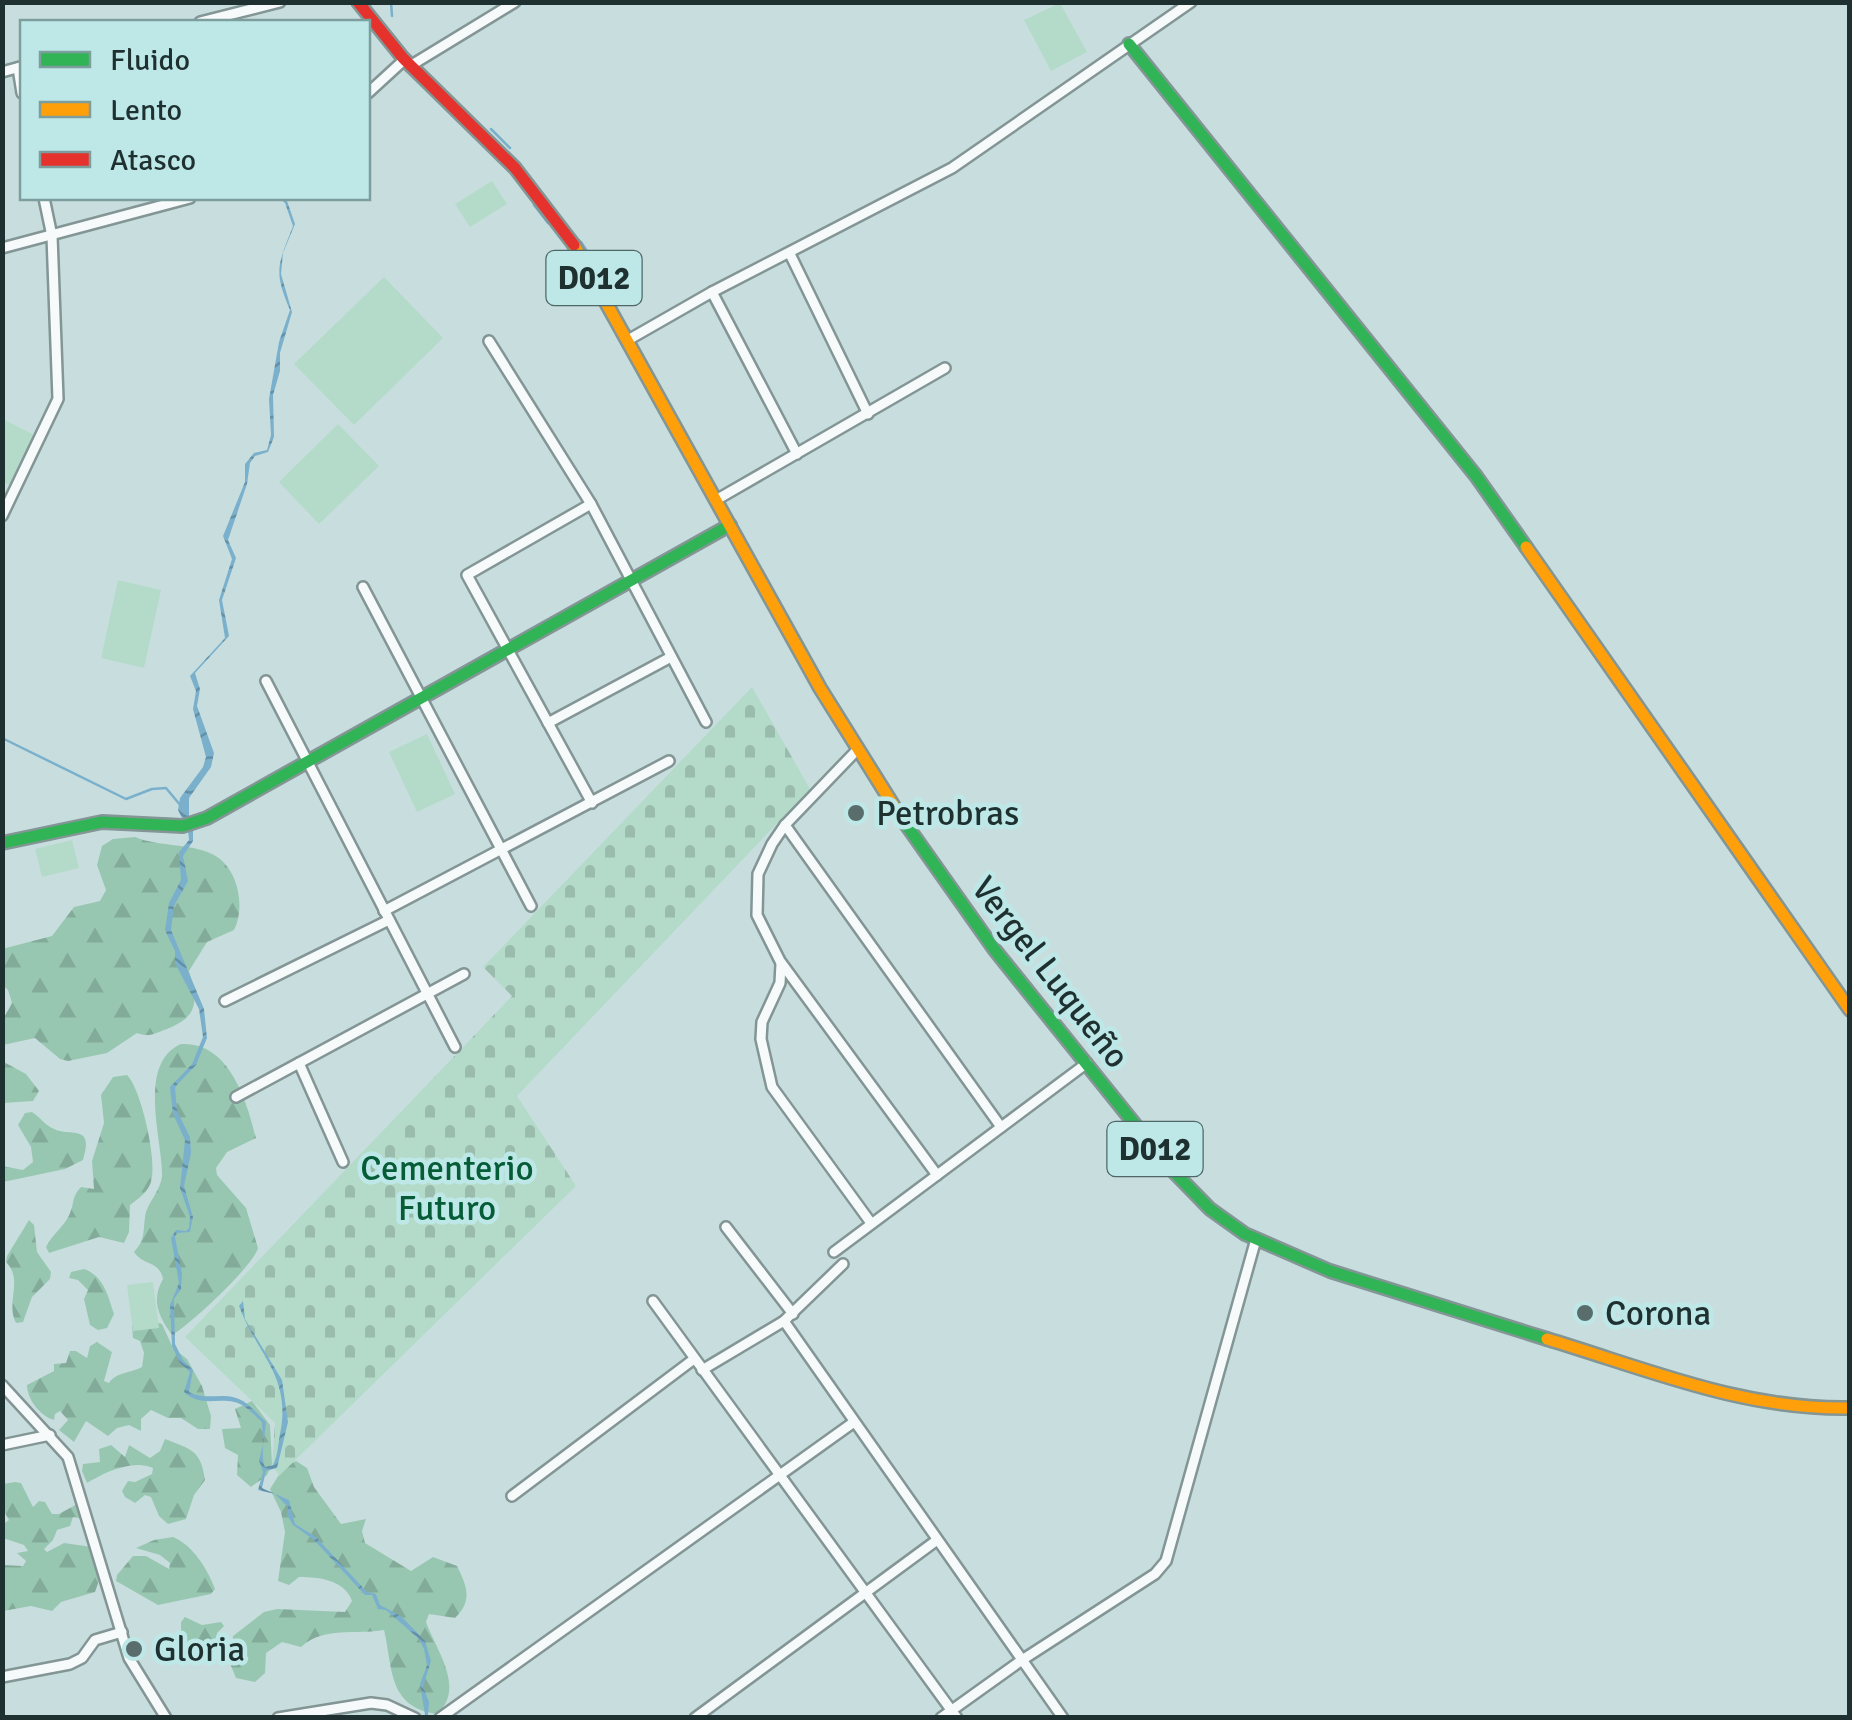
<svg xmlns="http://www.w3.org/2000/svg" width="1852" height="1720" font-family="Signika,sans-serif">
  <defs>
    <pattern id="forest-firs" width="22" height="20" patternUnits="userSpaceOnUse" patternTransform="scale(2.5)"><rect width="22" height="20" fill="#98c7b1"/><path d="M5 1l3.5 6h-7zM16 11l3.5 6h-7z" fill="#83ab99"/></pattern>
    <pattern id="cemetery-stones" width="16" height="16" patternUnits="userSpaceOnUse" patternTransform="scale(2.5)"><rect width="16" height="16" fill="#b4dbc9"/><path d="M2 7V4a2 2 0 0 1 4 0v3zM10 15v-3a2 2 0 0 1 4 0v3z" fill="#9abcad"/></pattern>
    <pattern id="water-waves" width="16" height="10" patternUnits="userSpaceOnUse" patternTransform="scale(2.5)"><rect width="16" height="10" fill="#7ab0cc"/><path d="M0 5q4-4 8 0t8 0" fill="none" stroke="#6390a6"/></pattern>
  </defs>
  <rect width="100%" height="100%" fill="#c8dede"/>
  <g fill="url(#forest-firs)">
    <path d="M135 837C159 847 189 843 212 854 238 866 246 907 234 930L207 942 189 971C198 1002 199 1016 167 1029 155 1033 150 1038 137 1033L107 1053 68 1061 60 1059 35 1038 3 1045V1019L12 1003 8 990 3 985 2 949 52 936 74 907 100 901 106 890 97 865 102 846 113 839Z"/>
    <path d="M181 1044C229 1041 247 1101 256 1138L227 1152 216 1168 217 1175 246 1208 258 1248C254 1265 190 1325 172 1335 158 1316 151 1300 163 1279 159 1260 143 1266 134 1252 145 1240 143 1233 145 1217 147 1202 162 1190 162 1174 162 1139 137 1063 181 1044Z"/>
    <path d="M2 1061 26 1074 39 1091 33 1101 3 1103Z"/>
    <path d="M127 1075C141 1088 158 1163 151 1182 148 1192 138 1199 130 1205L129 1232 124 1243 99 1237 49 1253 46 1247C52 1234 66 1225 70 1213 75 1202 71 1198 81 1187L94 1189 92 1161 104 1123 101 1095 113 1077Z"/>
    <path d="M32 1112C39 1116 44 1124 52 1128 69 1138 95 1122 83 1160L65 1169 3 1182 2 1166 23 1170 33 1162 31 1147 18 1125 25 1113Z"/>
    <path d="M29 1220 34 1225 37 1252 51 1272 50 1279 32 1297 23 1322 16 1323C5 1302 24 1280 6 1262L7 1256Z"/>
    <path d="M84 1269C104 1276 108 1296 114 1314L107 1328 98 1330 90 1325 84 1299 88 1290 78 1280 69 1278 71 1272Z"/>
    <path d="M150 1320 162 1324 173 1348 187 1359 202 1386 211 1416 210 1429H198L181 1418H168L151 1410 141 1419V1431L129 1425 117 1428 108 1436 86 1421 74 1442 59 1430 68 1420 60 1411 55 1414 54 1420C40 1416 27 1399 27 1385L54 1371V1364L66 1363 70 1351H76L87 1358 90 1346 97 1342 112 1352 104 1381 109 1383C116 1372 131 1373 142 1367L144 1353 140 1341 133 1338 132 1325Z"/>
    <path d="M252 1401 270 1425 272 1464 267 1475 251 1487 237 1475 238 1455 225 1448 222 1429 241 1428 235 1409Z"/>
    <path d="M165 1439C191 1449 201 1450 205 1480L194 1495 186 1519 168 1524 159 1516 151 1497 145 1495 135 1503 125 1497 122 1491 128 1481 135 1482 152 1474 153 1468C133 1459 105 1472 87 1483L82 1471 83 1464 100 1462 99 1449 111 1445 125 1457 129 1445 150 1458 160 1451Z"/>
    <path d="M296 1461 307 1468 314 1487 341 1524 366 1519 362 1531 365 1543 411 1571 433 1557 457 1566C467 1586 473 1601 455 1618L429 1614 426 1622C436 1650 466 1688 437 1714 387 1707 393 1667 384 1630 357 1635 323 1626 301 1647L282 1642 266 1653 265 1673 255 1682 236 1678 231 1666 233 1636 264 1612 277 1609 345 1612 352 1601C345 1580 319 1577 299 1577L289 1585 278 1581 285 1532 281 1512 270 1489 284 1467Z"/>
    <path d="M15 1482 21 1483 33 1507 39 1501 45 1502 52 1514H59L79 1503 83 1519 73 1517 70 1526 57 1530 53 1540 44 1549 47 1552 64 1543 92 1547 102 1572 95 1592 61 1602 52 1611 31 1606 3 1611V1565L23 1566 26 1561 17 1553 28 1551 24 1545 3 1538 2 1525 9 1520 2 1508 3 1484Z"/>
    <path d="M173 1537C193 1545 208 1570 215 1589L211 1594 158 1605 116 1581 117 1575 133 1556H146L169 1569 170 1563 160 1555 136 1548 154 1540Z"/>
    <path d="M185 1617 202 1625 221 1622 224 1626 217 1633V1644L204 1643 190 1657 181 1660 169 1650 181 1635V1622Z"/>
  </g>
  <path fill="url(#cemetery-stones)" d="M752 687 810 789 517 1096 576 1186 279 1476 272 1464 275 1423 185 1337 512 996 483 967Z"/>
  <g fill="#b4dbc9">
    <path d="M1060 3 1087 52 1051 71 1024 20Z"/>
    <path d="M492 181 507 204 470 227 455 204Z"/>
    <path d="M384 277 443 338 354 425 294 364Z"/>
    <path d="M3 419 34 435 9 485 3 482Z"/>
    <path d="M338 424 379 466 319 524 279 482Z"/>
    <path d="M118 580 161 590 144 668 101 658Z"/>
    <path d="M427 734 455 794 417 812 389 752Z"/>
    <path d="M72 840 79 868 42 877 35 849Z"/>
    <path d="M153 1282 159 1328 133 1331 127 1285Z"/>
  </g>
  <g fill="url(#water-waves)">
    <path d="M279 198 287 201 295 224 283 253 281 274 292 312 280 353V371L273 395 274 437 268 452 255 456 250 463 247 484 228 540 236 558 222 600 229 636 195 673 200 689 197 706 214 753 211 767 189 798V819L183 820 178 810 180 798 203 767 206 757 193 709 196 691 190 676 225 638 219 600 232 559 223 536 245 482V464L254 453 267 450 271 435 269 399 279 342 290 310C273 270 278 265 293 226L285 203Z"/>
    <path d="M193 829V841L183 856 188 881 174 906 171 930 204 1009 207 1038 196 1065 175 1087 177 1111 190 1137 191 1153 184 1186 193 1217 190 1232 177 1233 175 1237 182 1274 181 1289 174 1299 175 1344 183 1360 193 1370 189 1392C206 1401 222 1392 239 1399 249 1403 258 1415 266 1422 265 1435 260 1457 265 1467L273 1465C278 1455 278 1445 280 1434 292 1376 257 1355 239 1306L243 1301 245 1319 282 1380 288 1422 277 1468 266 1471 262 1488 289 1500 295 1524 316 1537 367 1592 376 1594 380 1605 401 1616 425 1641 431 1661 423 1687 429 1702 428 1715H425L420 1684 427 1665 424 1649 419 1639 386 1610 378 1609 372 1595H365L314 1540 293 1525 287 1515 288 1507 275 1494 258 1490 263 1472 259 1460 263 1445 262 1422C254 1415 245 1404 234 1402 215 1398 200 1407 184 1392L190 1372 180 1363 172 1346 170 1305 179 1283 171 1238 176 1230 186 1231 189 1228 190 1217 180 1188 185 1140 173 1114 170 1087 192 1064 203 1037 199 1009 175 963V951L165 930 169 903 181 880 179 852 189 840 188 830Z"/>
  </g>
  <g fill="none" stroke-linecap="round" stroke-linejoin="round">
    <g stroke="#7ab0cc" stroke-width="2.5">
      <path d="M391 2 392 16"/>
      <path d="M491 129 510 148"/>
      <path d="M534 205 548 223"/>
      <path d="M581 242 599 269"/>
      <path d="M2 738 126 799 152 789 166 788 181 806"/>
    </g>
    <defs>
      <g id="street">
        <path d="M200 22 280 2"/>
        <path d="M410 66 515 2"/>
        <path d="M18 68 22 93"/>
        <path d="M2 72 20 67"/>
        <path d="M368 93 404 60"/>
        <path d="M2 248 190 198"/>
        <path d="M790 254 868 414"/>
        <path d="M712 292 797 454"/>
        <path d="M628 340 712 292 952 168 1191 2"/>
        <path d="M489 341 591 504 706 722"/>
        <path d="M716 500 945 368"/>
        <path d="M591 504 467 575 592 803"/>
        <path d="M2 516 58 399 52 236 44 198"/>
        <path d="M363 587 531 906"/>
        <path d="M266 681 455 1047"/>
        <path d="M548 723 671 657"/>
        <path d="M857 750 785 825 772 844 758 874 757 915 780 961 937 1175"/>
        <path d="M785 825 1001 1127"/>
        <path d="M384 911 669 761"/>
        <path d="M781 964 780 983 762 1022 761 1039 772 1087 871 1223"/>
        <path d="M225 1001 389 920"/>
        <path d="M299 1063 343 1162"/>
        <path d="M236 1097 464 974"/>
        <path d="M726 1227 793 1314"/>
        <path d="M834 1252 1087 1063"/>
        <path d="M653 1301 957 1718"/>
        <path d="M784 1321 1063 1718"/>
        <path d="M702 1370 784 1321 843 1264"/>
        <path d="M2 1385 68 1457 129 1658 166 1718"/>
        <path d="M2 1445 50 1435"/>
        <path d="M512 1496 694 1359"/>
        <path d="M2 1677 70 1664 82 1658 95 1640 122 1632"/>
        <path d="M278 1718 371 1703 387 1705 415 1718"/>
        <path d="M440 1718 854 1422"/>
        <path d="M695 1718 937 1540"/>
        <path d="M941 1718 1022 1660 1155 1574 1166 1561 1256 1239"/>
      </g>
      <g id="fast">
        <path d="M1129 44 1476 476 1526 547"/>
        <path d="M900 816 994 949 1170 1168 1210 1209 1245 1234 1330 1271 1547 1339"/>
        <path d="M2 843 102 822 183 826 207 818 730 525"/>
      </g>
      <g id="slow">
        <path d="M574 245 820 688 900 816"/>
        <path d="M1526 547 1850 1010"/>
        <path d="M1547 1339C1647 1369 1743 1410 1850 1408"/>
      </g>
      <path id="jam" d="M358 2 403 58 515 168 574 245"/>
    </defs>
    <use href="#street" stroke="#839595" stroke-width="14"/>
    <use href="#fast" stroke="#839595" stroke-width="16"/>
    <use href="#slow" stroke="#839595" stroke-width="16"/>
    <use href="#jam" stroke="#839595" stroke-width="16"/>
    <use href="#street" stroke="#f7fafa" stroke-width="9"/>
    <use href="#fast" stroke="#30b455" stroke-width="11"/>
    <use href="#slow" stroke="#ff9f0a" stroke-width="11"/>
    <use href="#jam" stroke="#e5322d" stroke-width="11"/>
  </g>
  <g fill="#5a6d6d" stroke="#bee8e8" stroke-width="4">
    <circle cx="856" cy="813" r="10"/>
    <circle cx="1585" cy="1313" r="10"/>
    <circle cx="134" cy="1649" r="10"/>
  </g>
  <g text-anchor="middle" stroke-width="9" stroke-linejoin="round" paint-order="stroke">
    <g fill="#bee8e8" stroke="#4f6767" stroke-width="2.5">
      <rect x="546.5" y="251" width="95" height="54" rx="8"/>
      <rect x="1107.5" y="1122" width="95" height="54" rx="8"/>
    </g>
    <g font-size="32" font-weight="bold" fill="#1f3030">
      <text x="594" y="289">D012</text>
      <text x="1155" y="1160">D012</text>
    </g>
    <g font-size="35" fill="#1f3030" stroke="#bee8e8" text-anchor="start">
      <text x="876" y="825">Petrobras</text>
      <text x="1605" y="1325">Corona</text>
      <text x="154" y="1661">Gloria</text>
    </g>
    <g font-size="35" fill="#1f3030" stroke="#bee8e8">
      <text transform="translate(1051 972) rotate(52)" y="12">Vergel Luqueño</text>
    </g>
    <g font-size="35" fill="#055c37" stroke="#bee8e8">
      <text x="447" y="1180">Cementerio<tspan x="447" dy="40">Futuro</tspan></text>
    </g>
  </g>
  <rect width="1852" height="1720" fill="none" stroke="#1f3030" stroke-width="10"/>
  <rect x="20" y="20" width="350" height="180" fill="#bee8e8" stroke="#7e9e9e" stroke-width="2.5"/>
  <rect x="40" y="52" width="50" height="15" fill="#30b455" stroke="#7e9e9e" stroke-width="2.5"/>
  <text x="110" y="70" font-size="30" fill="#1f3030">Fluido</text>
  <rect x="40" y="102" width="50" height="15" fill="#ff9f0a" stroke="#7e9e9e" stroke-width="2.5"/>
  <text x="110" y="120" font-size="30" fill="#1f3030">Lento</text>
  <rect x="40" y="152" width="50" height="15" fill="#e5322d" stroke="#7e9e9e" stroke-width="2.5"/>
  <text x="110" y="170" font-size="30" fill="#1f3030">Atasco</text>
</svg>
